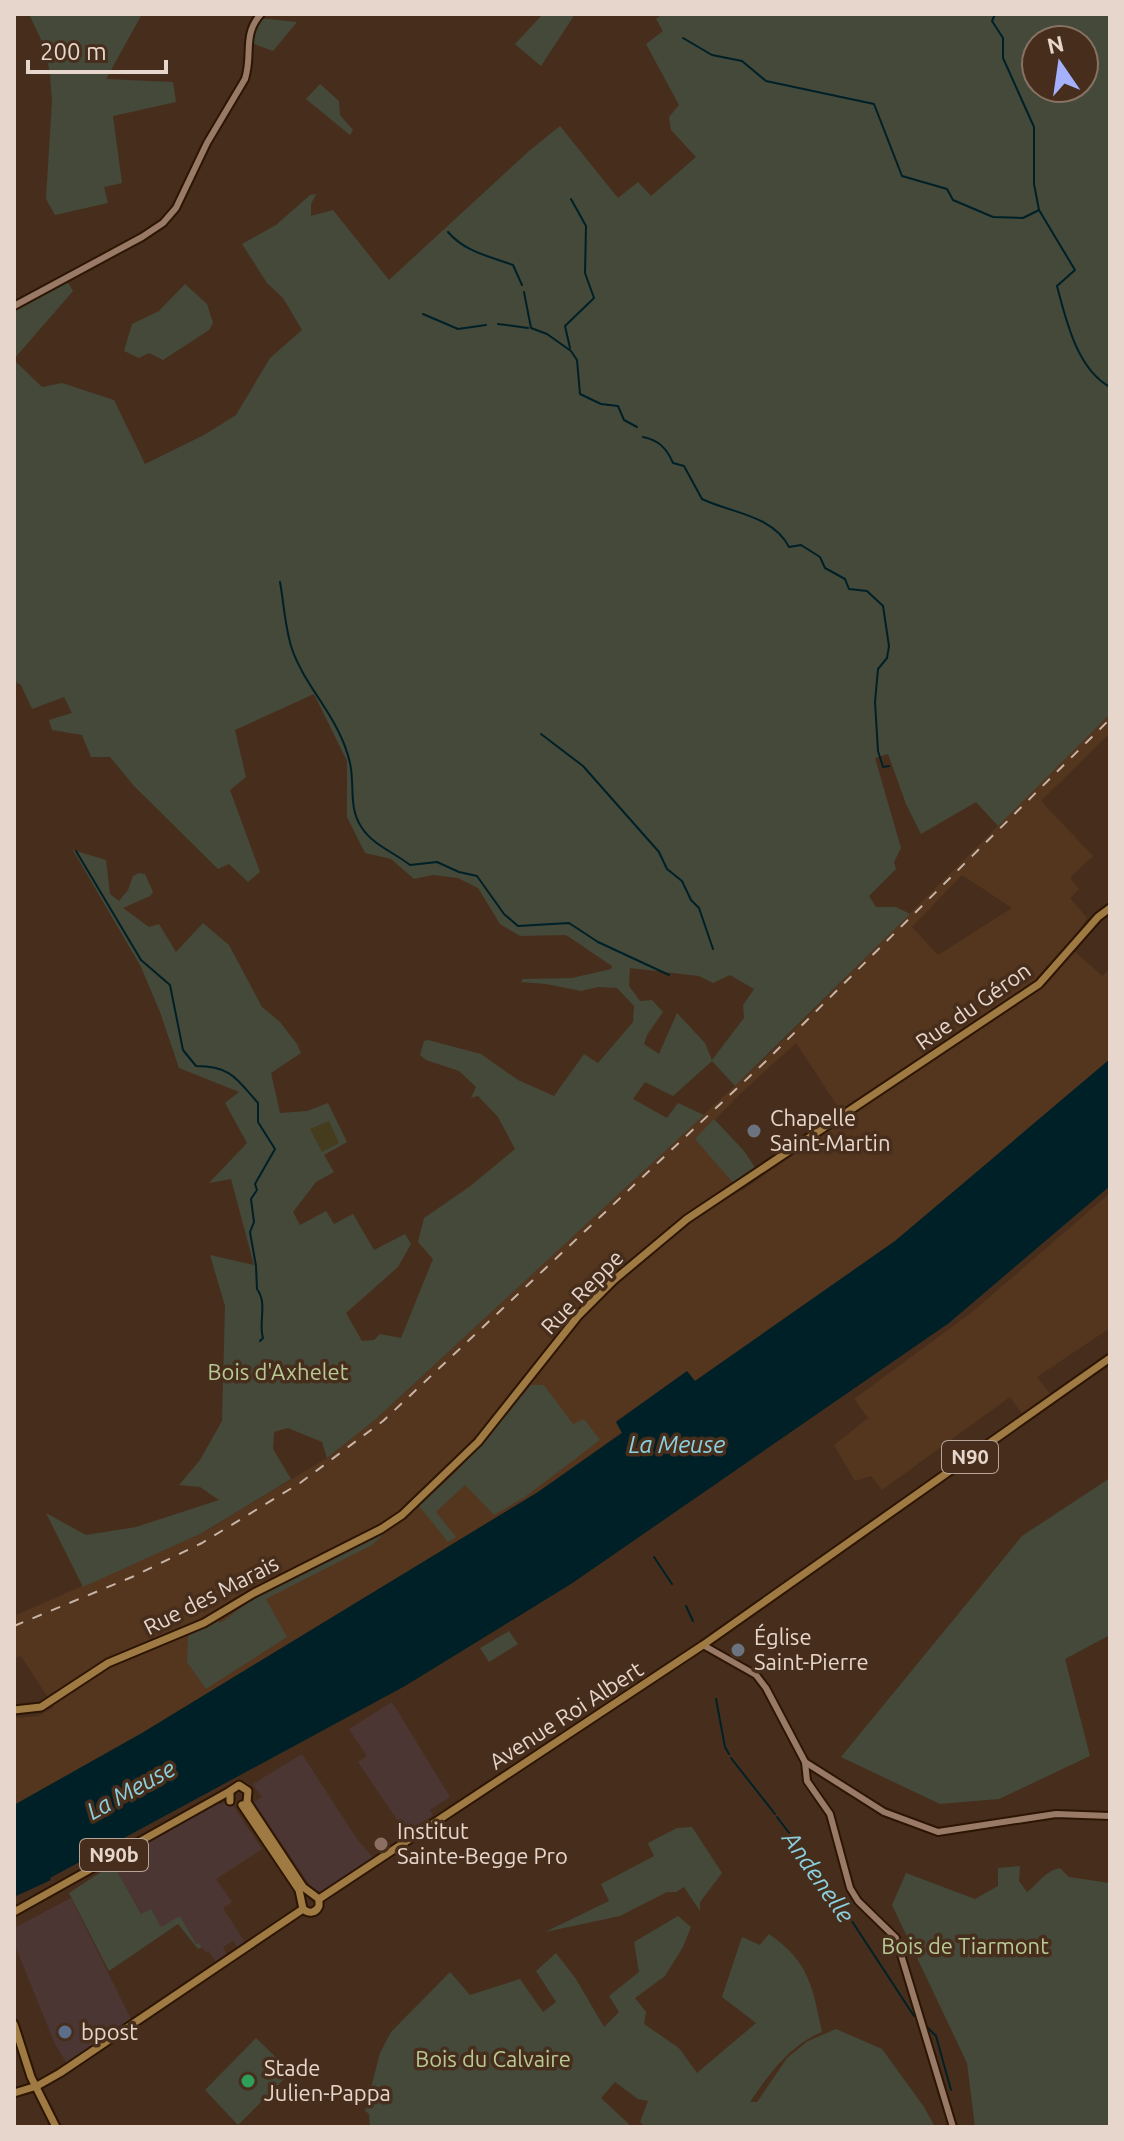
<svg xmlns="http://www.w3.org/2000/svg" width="1124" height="2141" font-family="Ubuntu,sans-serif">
  <rect width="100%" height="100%" fill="#472e1c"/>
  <g fill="#4b3633">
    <path d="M392 1702 450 1797 430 1810 433 1815 406 1833 358 1762 367 1756 349 1729Z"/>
    <path d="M302 1754 357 1839 375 1860 322 1892 313 1890 254 1802 262 1797 253 1784Z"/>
    <path d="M224 1803 234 1807 262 1849 216 1879 232 1902 223 1908 245 1942 238 1948 233 1941 223 1947 227 1955 216 1962 209 1951 206 1953 199 1943 196 1944 180 1917 161 1927 141 1914 113 1864 178 1823 210 1806Z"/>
    <path d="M71 1898 131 2019 67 2064 55 2044 14 1943V1928Z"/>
  </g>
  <g fill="#54351e" fill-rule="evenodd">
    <path d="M1110 714V733L1041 801 1093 856 1070 878 1079 889 1070 898 1087 918 1070 947 1102 976 1110 969V1059L895 1241 695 1381 686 1372 616 1421 622 1432 538 1492 142 1733 14 1805V1718L38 1716 54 1707 21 1656 14 1658V1616L202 1533 327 1458 376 1419 768 1055ZM962 875 1012 908 938 955 912 927ZM796 1043 846 1119 741 1191 696 1139 742 1092Z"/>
    <path d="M1110 1193V1328L1037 1377 1050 1394 1023 1415 1010 1397 882 1490 871 1476 855 1481 834 1445 868 1418 854 1399 972 1312Z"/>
  </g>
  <g fill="#44493a" fill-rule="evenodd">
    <path d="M29 14H142L106 79 173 82 176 102 113 116 122 183 104 187 108 203 55 215 46 199 52 101 50 74 45 48Z"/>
    <path d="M543 14H575L541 66 515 44Z"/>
    <path d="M662 14H1110V714L998 826 976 802 921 834 906 804 888 754 875 758 901 848 894 862 896 869 869 896 876 907H896L910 914 735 1086 712 1061 673 1096 645 1082 633 1099 667 1118 678 1103 704 1115 376 1419 327 1458 322 1442 288 1428 274 1432 273 1449 291 1479 202 1533 83 1587 46 1513 86 1535 136 1527 219 1500 200 1487 179 1485 200 1460 222 1421 225 1306 210 1255 254 1265 231 1179 209 1183 247 1143 225 1103 239 1092 179 1068 160 1012 141 967 73 850 106 860 110 894 119 901 128 890 133 876 139 873 145 874 153 892 150 896 123 908 149 927 159 924 176 952 203 923 229 945 262 1007 280 1022 297 1044 301 1053 271 1073 280 1113 307 1111 328 1103 347 1142 324 1155 334 1172 316 1182 293 1212 300 1225 326 1211 334 1224 353 1214 374 1250 405 1234 411 1244 398 1267 346 1313 362 1341 374 1340 380 1334 401 1338 433 1259 418 1242 424 1218 469 1187 515 1149 498 1117 478 1096 471 1098 476 1087 459 1071 426 1060 420 1055 424 1041 428 1040 481 1054 518 1080 554 1096 584 1054 598 1063 633 1022 634 1006 617 988 598 987 581 991 546 984 521 982 523 979 572 978 611 969 612 966 566 935 520 936 500 924 478 888 458 878 433 875 414 879 391 859 365 853 347 817V761L314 694 235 730 246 777 230 790 260 872 248 882 229 864 218 869 134 786 110 757H91L82 735 52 730 49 720 72 713 64 697 32 709 21 685 14 681V360L42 387 62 383 114 400 145 464 204 435 236 415 270 358 302 330 283 298 267 283 242 244 276 225 310 195 316 194 311 204V216L333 210 389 280 529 151 560 126 618 198 638 182 651 196 696 157 671 130 669 117 679 105 646 44 663 31 656 19ZM1036 40H1084V88H1036ZM630 968 699 976 713 983 730 975 754 989 743 1005 744 1018 712 1060 705 1043 677 1013 659 1054 644 1044 647 1035 663 1012 652 1000 640 1001 629 986Z"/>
    <path d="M258 18 297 22 273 51 249 42Z"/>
    <path d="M320 84 339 101 340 115 353 130 350 135 306 99Z"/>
    <path d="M66 279 73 291 14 359V307Z"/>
    <path d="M185 284 207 304 213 323 209 330 163 360 149 353 139 358 124 351 132 324 159 311Z"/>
    <path d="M714 1119 744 1151 756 1169 734 1184 695 1139Z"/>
    <path d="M531 1385H544L573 1424 584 1419 600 1440 525 1497 494 1515 465 1485 436 1512 456 1537 448 1542 419 1506 458 1470Z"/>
    <path d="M1110 1478V1635L1065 1659 1090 1756 999 1799 940 1804 841 1757 1022 1536Z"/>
    <path d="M387 1531 372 1545 266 1599 287 1637 206 1689 187 1662 188 1636 217 1619 220 1623C234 1615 241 1605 256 1597 298 1573 343 1553 387 1531Z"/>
    <path d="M509 1631 518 1644 489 1662 480 1648Z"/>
    <path d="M692 1827 722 1873 700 1902V1911L684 1887 676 1892H667L620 1916 545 1932 609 1901 601 1884 654 1856 648 1843 677 1828Z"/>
    <path d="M113 1864 141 1914 151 1909 161 1927 180 1916 196 1944 199 1943 202 1947 198 1949 178 1924 109 1971 69 1893Z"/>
    <path d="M1020 1866 1019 1881 1027 1892C1039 1883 1045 1871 1060 1868L1069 1877 1110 1883V2127H975L967 2063 892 1905 906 1873 975 1899 998 1886V1868Z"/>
    <path d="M678 1916 691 1927 683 1947 665 1976 635 1998 646 2012 644 2024 679 2048 697 2073 756 2023 722 1997 742 1937 760 1945 769 1934C810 1963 812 1986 822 2032 790 2045 769 2074 750 2102H757L787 2058 808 2041 836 2029 882 2049 924 2107 935 2127H645L640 2122 648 2101 638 2099 615 2082 601 2098 632 2127H370L369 2114 365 2111 380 2053 391 2032 450 1972 470 1995 520 1979 543 2012 556 2002 536 1971 556 1953 576 1979 604 2027 619 2012 609 1996 639 1972 634 1942Z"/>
    <path d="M256 2038 291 2072 238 2125 205 2090Z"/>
  </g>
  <path fill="#443c1c" d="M329 1121 339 1143 322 1152 310 1129Z"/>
  <path fill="#002027" d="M1110 1059V1186L949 1323 571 1584 405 1686 50 1878 51 1880 14 1897V1805L142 1733 538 1492 622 1433 616 1422 687 1371 695 1381 895 1241Z"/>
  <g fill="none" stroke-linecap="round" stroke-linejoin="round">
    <g stroke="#002027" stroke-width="2">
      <path d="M995 14 992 21 1003 38V58L1034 127V184L1039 210 1075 270 1057 286C1066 320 1077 369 1110 387"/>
      <path d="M683 38 712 55 742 61 766 81 874 104 902 176 947 189 953 200 993 217 1023 218 1039 210"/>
      <path d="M448 232C465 252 489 256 513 265L522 285"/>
      <path d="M524 292 531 328 547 334 571 351 577 360 580 394 601 404 618 406 624 420 637 427"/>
      <path d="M423 314 458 329 486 325"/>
      <path d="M498 324 528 328"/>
      <path d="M570 348 565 326 594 298 585 273 586 226 571 199"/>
      <path d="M643 437C659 440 667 449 673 463L684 466 702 499C731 513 773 515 789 547L801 545 820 557 825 568 845 579 849 589 867 591 883 606 889 646 887 658 878 669 875 702 878 751 883 767 889 766"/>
      <path d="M280 582C284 604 285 628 292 649 306 689 340 718 350 763 355 785 348 808 362 828 373 845 395 853 410 865L437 862 459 872 477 876 504 914 518 926 569 923 598 942 669 975"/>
      <path d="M541 734 583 766 659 852 667 869 682 881 691 900 699 908 713 949"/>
      <path d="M76 851 141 960 170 985 183 1050 196 1066C231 1066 237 1079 258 1103V1122L275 1149 255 1184 257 1190 251 1199 254 1222 250 1232 256 1266 257 1289C268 1304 258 1322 263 1338L260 1341"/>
      <path d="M654 1557 672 1584"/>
      <path d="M686 1606 693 1621"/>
      <path d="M716 1699 725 1747 729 1754"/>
      <path d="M731 1758 775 1814"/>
      <path d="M777 1817 825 1880 914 2016"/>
      <path d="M925 2025 936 2036 951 2090"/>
    </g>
    <defs>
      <g id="minor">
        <path d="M14 306 142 237 163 223 176 208 207 143 245 79C253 54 242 35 261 14"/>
        <path d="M703 1645 756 1675 766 1688 805 1762 807 1781 830 1814 850 1888 858 1901 896 1938 953 2127"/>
        <path d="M805 1762 884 1812 938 1832 1056 1814 1110 1816"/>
      </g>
      <g id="major">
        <path d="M14 1710 41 1707 108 1663 204 1623 254 1593 381 1529 402 1515 478 1442 578 1316 614 1280 687 1219 1039 984 1098 917 1110 908"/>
        <path d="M230 1801V1791L239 1785 248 1791 247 1802"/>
        <path d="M247 1802 303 1887 319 1899"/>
        <path d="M242 1805 299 1890 303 1909"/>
        <path d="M319 1899 703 1645 1110 1358"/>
        <path d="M303 1909C309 1914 316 1913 319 1906V1899"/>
        <path d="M14 1912 230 1791"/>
        <path d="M14 2024 31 2077 56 2127"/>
        <path d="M14 2093 37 2086 60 2073 303 1909"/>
      </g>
    </defs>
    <use href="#minor" stroke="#2d1504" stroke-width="10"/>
    <use href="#major" stroke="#2d1504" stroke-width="11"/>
    <use href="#minor" stroke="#987a66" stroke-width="6"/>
    <use href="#major" stroke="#9f7b43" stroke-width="7"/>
    <path stroke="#c7b5a8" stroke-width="2" stroke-dasharray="10 10" stroke-linecap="butt" d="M14 1626 132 1577 202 1543 300 1483 383 1421 766 1061 1110 719"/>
  </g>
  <g fill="#6b7280" stroke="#472e1c" stroke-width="3">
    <circle cx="754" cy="1131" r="8"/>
    <circle cx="738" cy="1650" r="8"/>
  </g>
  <circle fill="#8d6e63" stroke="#472e1c" stroke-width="3" cx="381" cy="1844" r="8"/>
  <circle fill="#5c6f8a" stroke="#472e1c" stroke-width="3" cx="65" cy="2032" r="8"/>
  <circle fill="#2e9e5b" stroke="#472e1c" stroke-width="3" cx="248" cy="2081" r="8"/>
  <g text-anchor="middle" stroke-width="7" stroke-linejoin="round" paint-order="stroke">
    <g fill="#472e1c" stroke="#b7a496" stroke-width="2">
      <rect x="942" y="1441" width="56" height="32" rx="6"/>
      <rect x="80" y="1839" width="68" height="32" rx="6"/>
    </g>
    <g font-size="20" font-weight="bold" fill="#e7d6cb">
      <text x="970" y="1464">N90</text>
      <text x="114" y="1862">N90b</text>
    </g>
    <g font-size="22" fill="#e7d6cb" stroke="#472e1c">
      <text transform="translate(973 1006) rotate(-35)" y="8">Rue du Géron</text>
      <text transform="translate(582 1292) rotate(-46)" y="8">Rue Reppe</text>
      <text transform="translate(211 1595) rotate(-27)" y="8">Rue des Marais</text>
      <text transform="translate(566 1715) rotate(-33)" y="8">Avenue Roi Albert</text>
    </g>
    <g font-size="22" fill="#e7d6cb" stroke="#472e1c" text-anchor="start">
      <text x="770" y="1126">Chapelle<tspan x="770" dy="25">Saint-Martin</tspan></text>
      <text x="754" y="1645">Église<tspan x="754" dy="25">Saint-Pierre</tspan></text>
      <text x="397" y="1839">Institut<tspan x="397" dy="25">Sainte-Begge Pro</tspan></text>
      <text x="81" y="2040">bpost</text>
      <text x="264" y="2076">Stade<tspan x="264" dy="25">Julien-Pappa</tspan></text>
    </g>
    <g font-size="22" fill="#b8c995" stroke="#472e1c">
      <text x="278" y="1380">Bois d'Axhelet</text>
      <text x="965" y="1954">Bois de Tiarmont</text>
      <text x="493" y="2067">Bois du Calvaire</text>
    </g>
    <g font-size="24" font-style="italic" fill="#8ad0df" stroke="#472e1c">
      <text x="677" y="1453">La Meuse</text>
      <text transform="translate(131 1790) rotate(-29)" y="8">La Meuse</text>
      <text transform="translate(818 1877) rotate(55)" y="8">Andenelle</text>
    </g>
  </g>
  <rect width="1124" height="2141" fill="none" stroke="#e7d6cb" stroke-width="32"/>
  <g transform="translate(1060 64) rotate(347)"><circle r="38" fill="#472e1c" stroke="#877162" stroke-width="2"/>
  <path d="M0-6L14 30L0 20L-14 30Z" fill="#a5b1fc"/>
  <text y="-12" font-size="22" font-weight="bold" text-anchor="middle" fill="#e7d6cb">N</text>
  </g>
  <path d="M28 60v12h138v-12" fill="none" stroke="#e7d6cb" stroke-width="4"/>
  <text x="40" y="60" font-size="24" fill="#e7d6cb" stroke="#472e1c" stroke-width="6" paint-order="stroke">200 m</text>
</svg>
